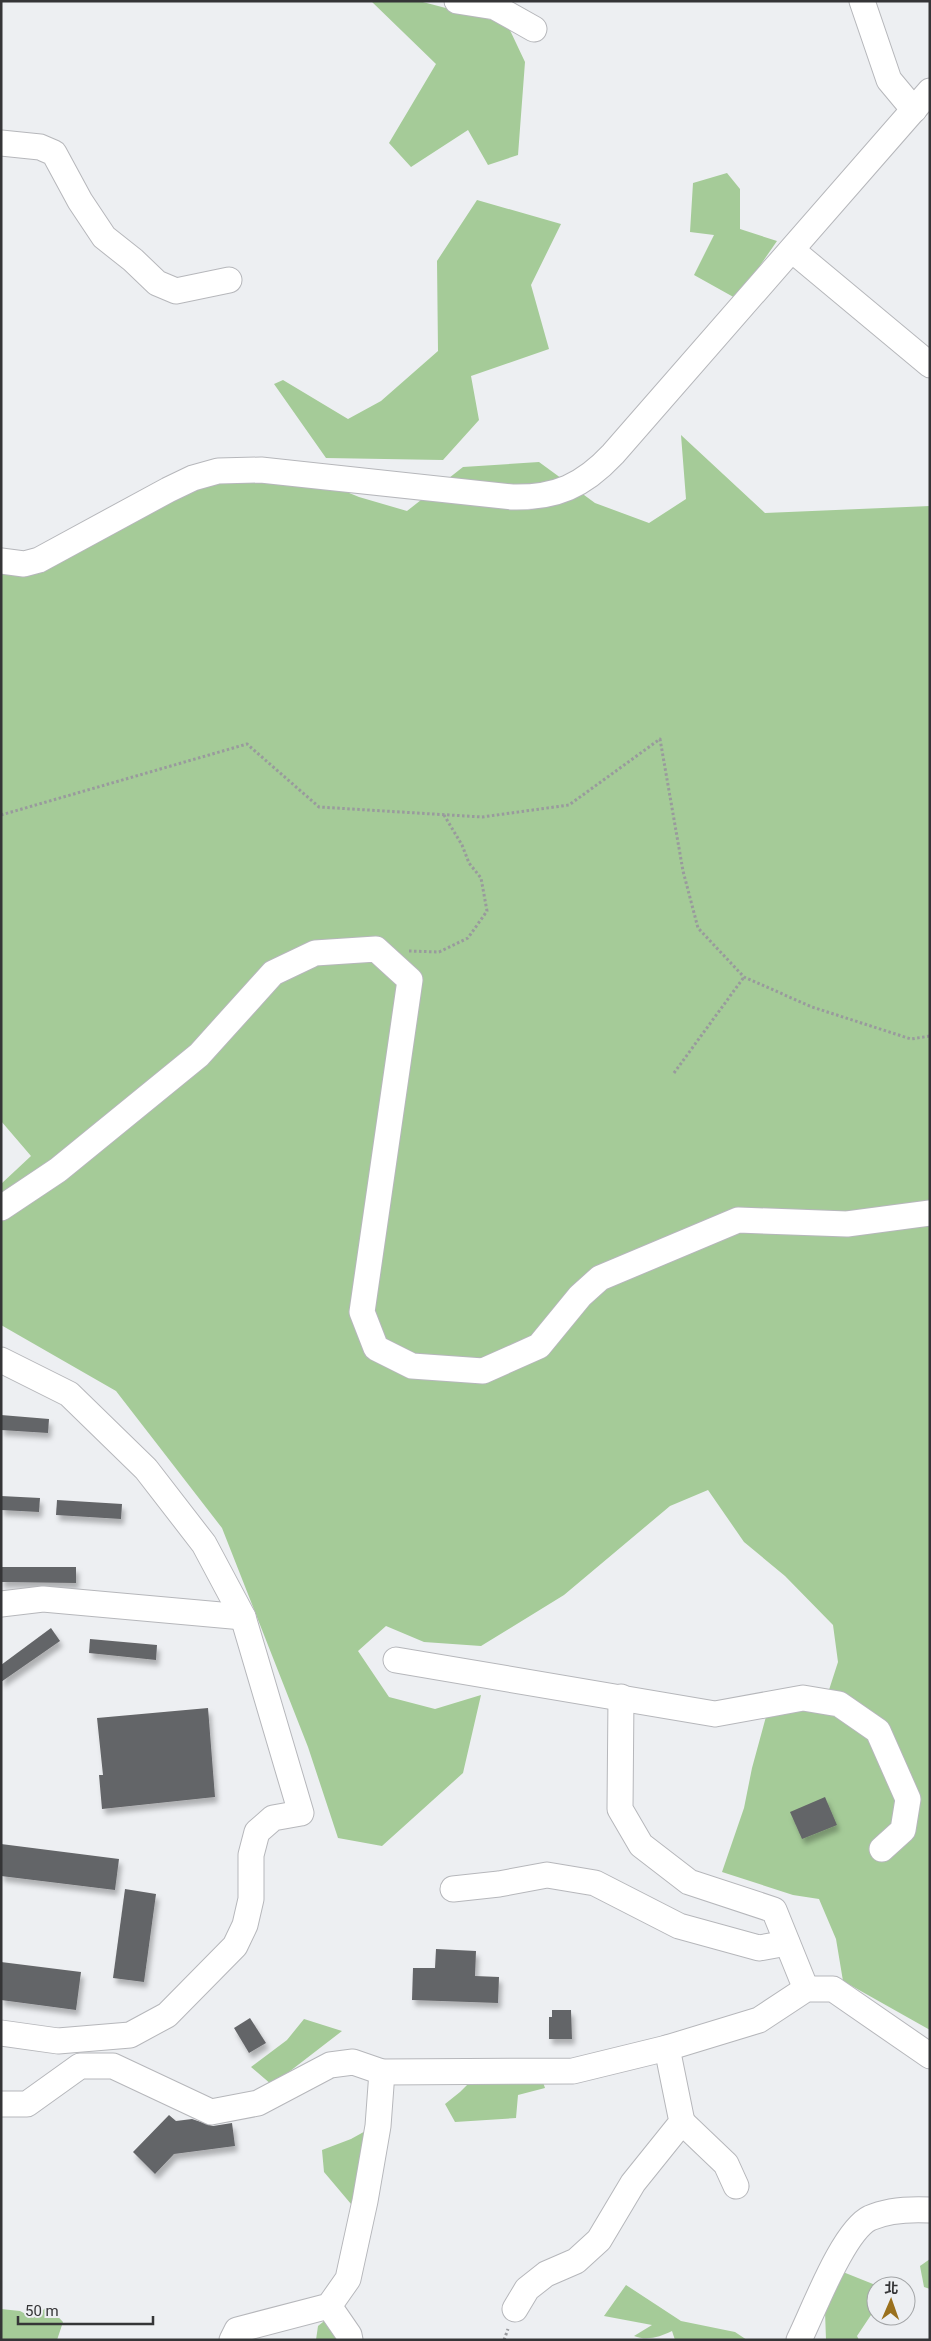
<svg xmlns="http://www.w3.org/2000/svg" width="931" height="2341" font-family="Roboto,'Noto Sans TC',sans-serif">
  <defs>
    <filter id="shadow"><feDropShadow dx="3" dy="5.5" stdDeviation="2.5" flood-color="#0004"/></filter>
  </defs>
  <rect width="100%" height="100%" fill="#edeff2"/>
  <g fill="#a5cb98">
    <path d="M371 1H419L507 24 525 62 518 155 488 165 468 130 411 167 389 143 436 64Z"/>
    <path d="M727 173 740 189V229L777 241 737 299 694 275 714 235 690 232 693 183Z"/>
    <path d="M477 200 561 224 531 285 549 349 471 376 479 420 443 460 326 458 274 384 283 380 348 419 381 401 438 351 437 261Z"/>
    <path d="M681 435 765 513 930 506V2030L843 1981 836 1939 819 1899 793 1895 722 1872 744 1808 752 1768 767 1713 828 1693 838 1662 833 1625 785 1576 744 1542 708 1490 670 1506 564 1595 481 1646 424 1642 386 1626 358 1651 389 1697 435 1709 481 1695 463 1773 382 1846 338 1838 308 1747 222 1528 116 1391 1 1325V1184L31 1156 1 1121V558L36 567 170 499 239 475 315 479 359 497 407 511 463 467 539 462 595 503 649 523 686 499Z"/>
    <path d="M304 2019 342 2031 272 2085 251 2067 287 2040Z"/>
    <path d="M537 2065 545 2088 518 2095 516 2118 455 2122 445 2104 460 2092 471 2081Z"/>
    <path d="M369 2129 381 2145 351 2204 324 2172 322 2150 351 2139Z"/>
    <path d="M930 2259V2289L924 2287 920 2266Z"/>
    <path d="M843 2272 878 2286H876V2314L871 2315 857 2336 859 2340H826L825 2311Z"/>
    <path d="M626 2285 681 2321 735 2332 747 2340H675L672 2331C660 2337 647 2341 634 2336L652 2325 604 2316Z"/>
    <path d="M48 2306 63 2322 57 2340H1V2309L20 2311 33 2318Z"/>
    <path d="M328 2318 338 2340H316L318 2326Z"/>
  </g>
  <g fill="#646568" filter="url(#shadow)">
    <path d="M1 1415 49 1419 48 1433 1 1430Z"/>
    <path d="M1 1496 40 1498 39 1512 1 1510Z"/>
    <path d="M57 1500 122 1504 121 1519 56 1515Z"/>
    <path d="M1 1567H76V1583L1 1582Z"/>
    <path d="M51 1628 60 1641 1 1682V1665Z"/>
    <path d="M90 1639 157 1645 156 1660 89 1653Z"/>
    <path d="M208 1708 215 1797 102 1809 99 1775H103L97 1718Z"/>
    <path d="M825 1797 837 1825 802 1839 790 1812Z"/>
    <path d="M1 1844 119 1859 115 1890 1 1876Z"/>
    <path d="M125 1889 156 1894 144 1982 113 1978Z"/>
    <path d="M436 1949 476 1951 475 1976 499 1977 498 2003 412 2000 413 1968H435Z"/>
    <path d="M1 1962 81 1972 76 2010 1 2000Z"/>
    <path d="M552 2010H571L572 2039H549V2017H552Z"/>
    <path d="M250 2018 266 2043 249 2053 234 2028Z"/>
    <path d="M169 2115 176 2121 192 2119 213 2126 232 2123 235 2146 174 2154 155 2174 133 2152Z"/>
  </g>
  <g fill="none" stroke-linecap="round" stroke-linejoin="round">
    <defs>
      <g id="minor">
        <path d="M457 1 495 7 534 29"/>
        <path d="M862 1 889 80 914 110"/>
        <path d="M1 143 40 147 54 153 80 201 104 237 133 260 157 283 176 291 229 280"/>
        <path d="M792 250 930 365"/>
        <path d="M1 561 24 564 39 560 168 490 193 478 218 471 261 470 512 497C556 498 583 486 613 454L930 91"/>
        <path d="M1 1208 58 1170 199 1055 273 973 315 953 376 949 410 980 362 1312 376 1348 412 1366 483 1371 539 1346 580 1296 600 1278 738 1220 847 1224 930 1213"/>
        <path d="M1 1360 69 1394 146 1469 204 1544 243 1617 301 1813 273 1818 257 1832 251 1855V1899L245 1925 235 1946 167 2015 130 2035 58 2041 1 2033"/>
        <path d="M1 1604 43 1599 243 1617"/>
        <path d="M396 1660 715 1714 803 1698 839 1704 878 1731 908 1799 903 1830 882 1849"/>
        <path d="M621 1697 620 1809 641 1845 689 1882 774 1910 806 1989"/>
        <path d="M453 1889 499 1884 547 1875 595 1883 679 1926 759 1948 787 1943"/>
        <path d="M1 2104H27L80 2066H113L211 2112 258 2103 330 2065 353 2062 382 2072 573 2071 667 2048 759 2020 806 1989H833L930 2056"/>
        <path d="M682 2122 726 2164 736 2186"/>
        <path d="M329 2306 349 2335 350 2340"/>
        <path d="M515 2309 527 2289 546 2274 576 2261 599 2240 633 2183 682 2122 667 2048"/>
        <path d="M232 2340 237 2330 329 2306 348 2279 365 2201 378 2126 382 2072"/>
        <path d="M799 2340C813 2312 843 2231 870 2218 888 2210 910 2209 930 2210"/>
      </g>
    </defs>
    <use href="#minor" stroke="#b6b7bb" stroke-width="27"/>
    <g stroke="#999a9d" stroke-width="3" stroke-dasharray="2.5 2.5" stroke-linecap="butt">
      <path d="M1 815 247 744 319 807 482 817 569 805 660 739 683 871 698 928 744 977 812 1007 911 1039 930 1036"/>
      <path d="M409 951 439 952 468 938 487 911 481 878 469 863 462 845 444 815"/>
      <path d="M674 1073 744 977"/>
      <path d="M504 2340 508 2329"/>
    </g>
    <use href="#minor" stroke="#fff" stroke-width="25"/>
  </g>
  <rect width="931" height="2341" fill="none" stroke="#353537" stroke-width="5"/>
  <g transform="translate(891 2301) rotate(2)"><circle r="24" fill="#edeff2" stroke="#a3a5a7"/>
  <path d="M0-4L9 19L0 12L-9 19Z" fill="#9a701d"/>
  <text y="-8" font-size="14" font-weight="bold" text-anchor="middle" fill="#353537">北</text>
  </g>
  <path d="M18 2316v8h135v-8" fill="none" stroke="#353537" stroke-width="2.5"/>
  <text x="25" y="2316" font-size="15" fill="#353537" stroke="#edeff2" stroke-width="4" paint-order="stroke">50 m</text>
</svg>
